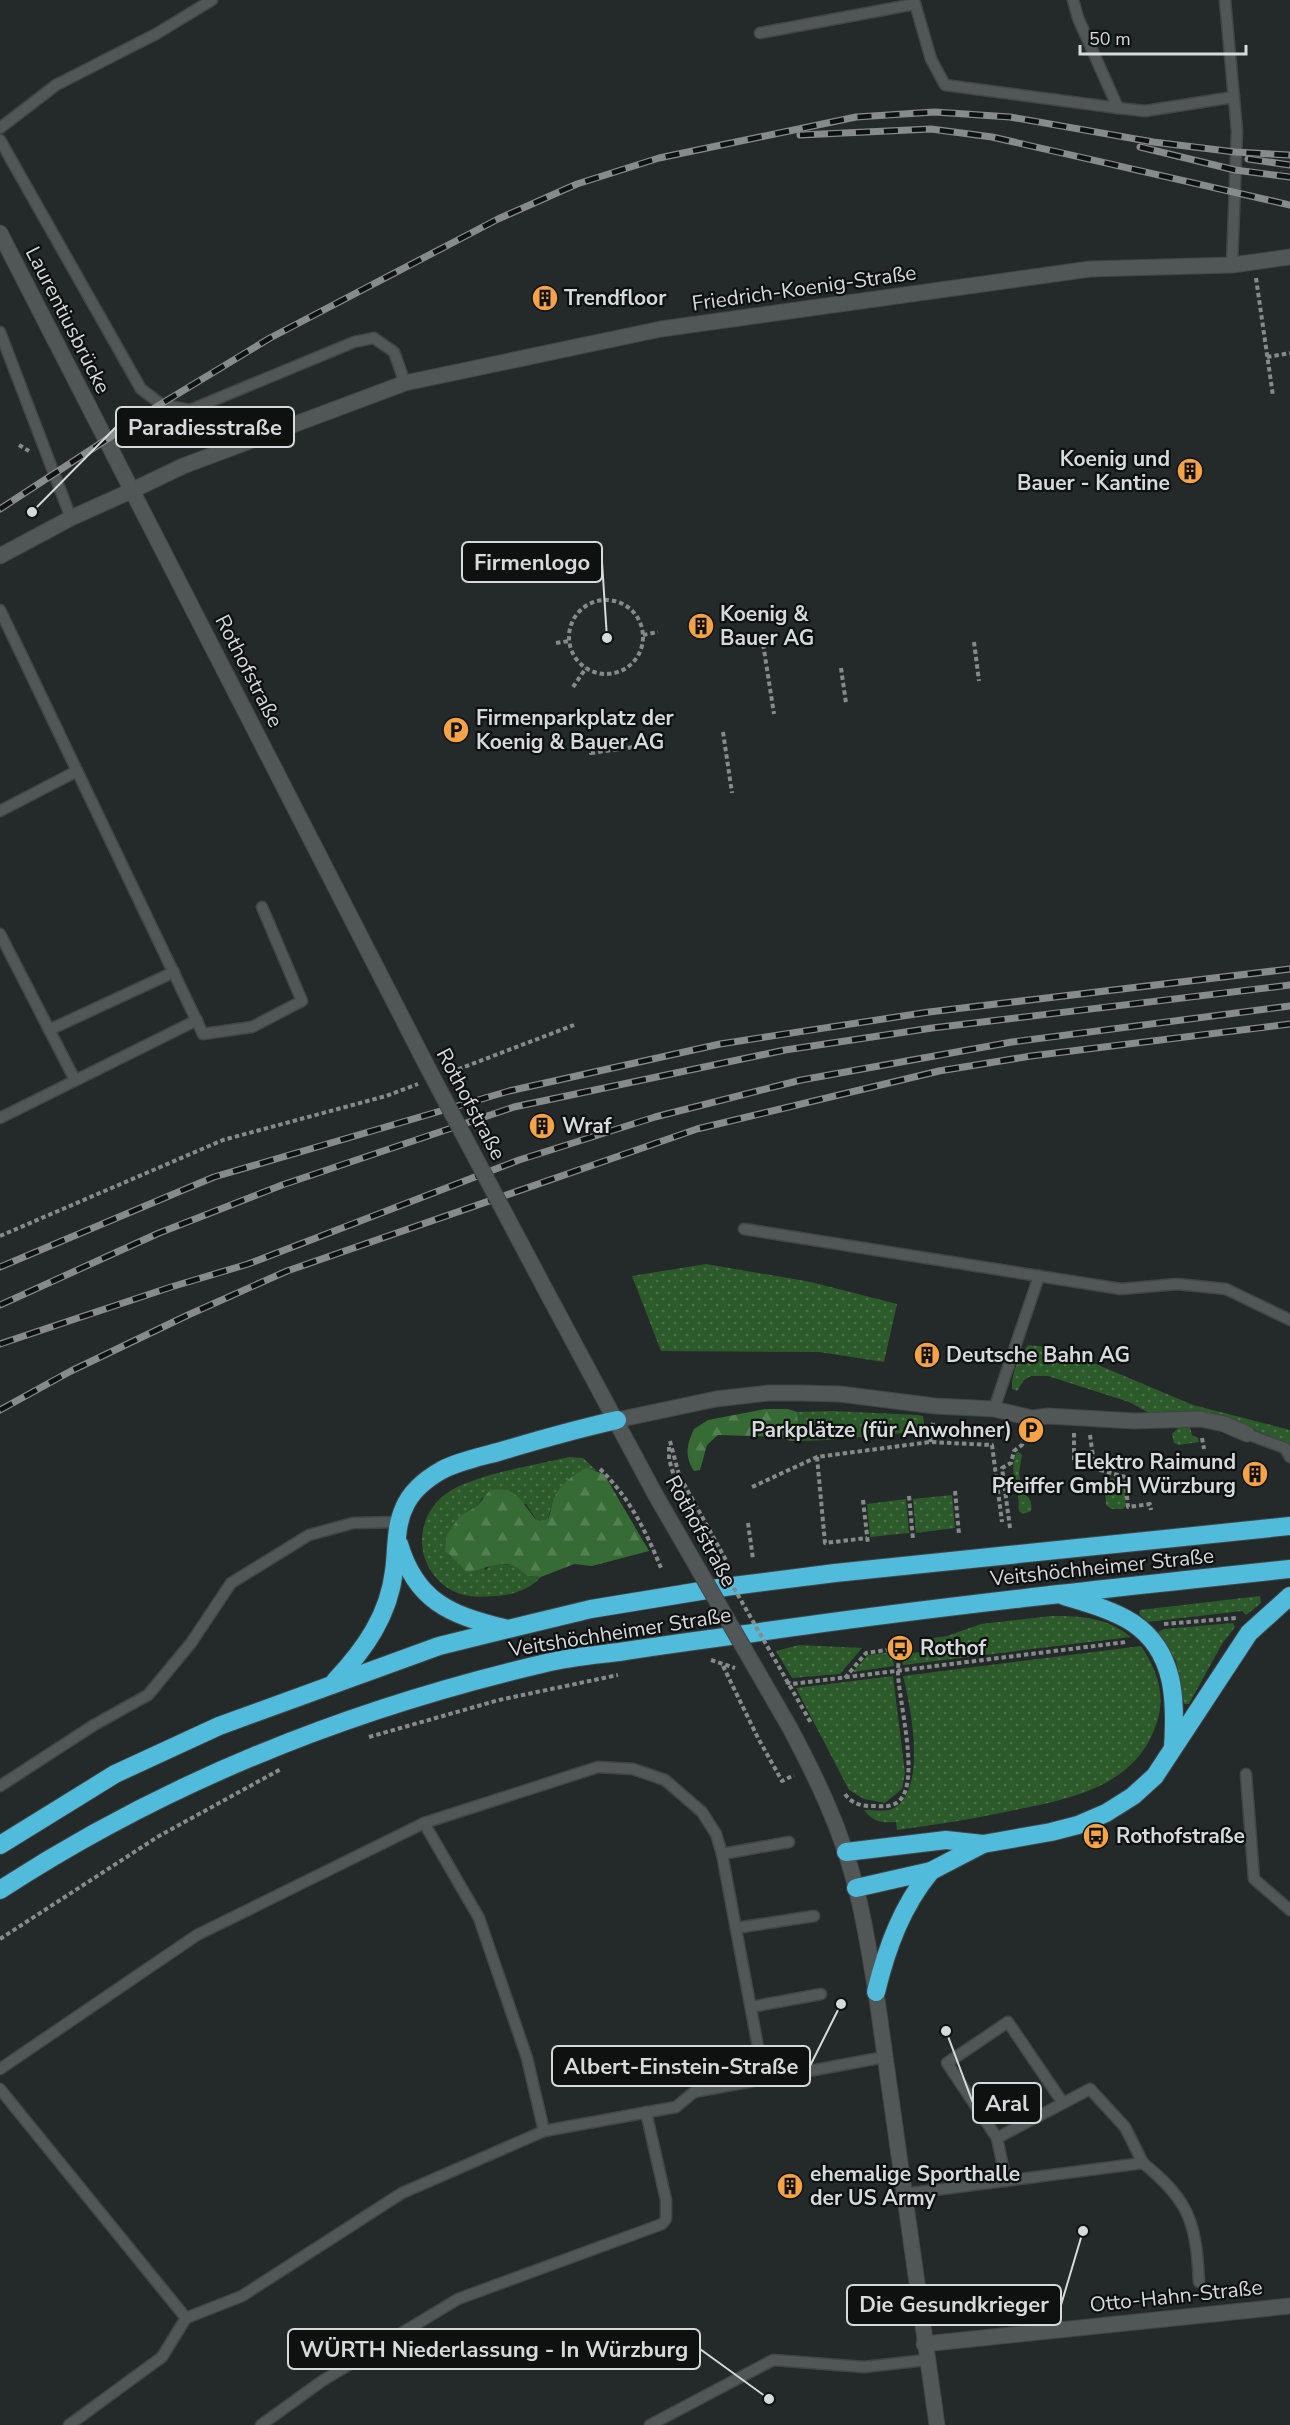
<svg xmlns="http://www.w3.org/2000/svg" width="1290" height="2425" font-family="'Nunito Sans',sans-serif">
  <defs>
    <pattern id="grass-dots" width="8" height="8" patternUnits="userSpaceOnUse" patternTransform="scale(1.5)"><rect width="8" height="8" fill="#2d5a2b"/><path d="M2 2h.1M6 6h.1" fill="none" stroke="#4b7149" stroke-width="1.8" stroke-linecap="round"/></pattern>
    <pattern id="forest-firs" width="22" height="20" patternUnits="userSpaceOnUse" patternTransform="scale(1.5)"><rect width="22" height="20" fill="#376b35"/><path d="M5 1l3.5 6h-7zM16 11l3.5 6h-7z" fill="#538052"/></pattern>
  </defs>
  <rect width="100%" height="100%" fill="#242929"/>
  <g fill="url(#grass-dots)">
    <path d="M706 1264 811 1282 897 1304 884 1362 819 1352 661 1351 632 1276Z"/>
    <path d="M1028 1345 1058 1348 1193 1405 1290 1430V1445L1242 1424 1149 1413 1129 1402 1048 1376H1031L1024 1380 1017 1391 1012 1389C1011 1372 1019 1358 1028 1345Z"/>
    <path d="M833 1411 918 1415 923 1416 924 1425 922 1429 913 1432 827 1440 800 1441 797 1412Z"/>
    <path d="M1179 1427H1190L1192 1435 1198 1438 1199 1442 1179 1445 1174 1443 1172 1434Z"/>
    <path d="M1019 1452 1022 1455 1019 1473 1022 1492C1029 1498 1033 1500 1031 1511L1023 1514 1019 1511C1018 1506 1019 1501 1018 1496 1015 1482 1010 1468 1016 1453Z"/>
    <path d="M569 1457 583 1458 597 1471 586 1469 553 1500 548 1519 537 1521 526 1504 482 1498 478 1505 469 1510 485 1570 495 1563 518 1566 527 1576 541 1577C532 1587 518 1593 505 1595 487 1597 467 1599 451 1590 412 1567 413 1514 450 1491 477 1474 536 1465 569 1457Z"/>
    <path d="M1112 1478 1124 1485 1126 1506 1123 1509H1111L1106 1505 1105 1490 1108 1480Z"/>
    <path d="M952 1495 955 1528 916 1533 913 1499Z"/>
    <path d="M906 1499 909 1533 870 1537 867 1504Z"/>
    <path d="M1260 1596 1261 1603 1246 1615 1242 1611 1148 1622 1139 1614 1140 1610Z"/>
    <path d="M1051 1616C1081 1616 1107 1617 1131 1637L903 1665 901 1654 922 1652 920 1640 947 1636 981 1624Z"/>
    <path d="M1233 1623 1235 1627 1222 1644 1189 1704H1184L1176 1661 1158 1632 1164 1629Z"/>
    <path d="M799 1645 862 1648 840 1674 792 1678 776 1651Z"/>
    <path d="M1141 1646C1157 1669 1166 1695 1157 1722 1136 1788 1069 1799 1010 1811 972 1819 935 1825 897 1830L896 1822C881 1823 873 1822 864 1810 872 1810 886 1812 892 1809 928 1792 911 1707 903 1676Z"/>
    <path d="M892 1652 894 1666 853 1672 868 1655Z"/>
    <path d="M893 1676 905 1773 902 1789 885 1803 864 1799 849 1790 796 1688Z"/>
  </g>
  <g fill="url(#forest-firs)">
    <path d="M765 1409H788L797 1412 800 1441H790L780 1437 718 1435 707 1445 700 1470 694 1471C684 1456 687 1444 694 1429L708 1420Z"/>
    <path d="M586 1468 604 1474 649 1551 592 1566 574 1564 541 1577 527 1576C505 1553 492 1569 467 1572L445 1550 447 1535 459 1517 478 1505 490 1490C517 1485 522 1503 537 1521L548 1519C551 1513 551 1506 553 1500 560 1485 572 1475 586 1468Z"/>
  </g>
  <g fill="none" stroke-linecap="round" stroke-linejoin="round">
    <defs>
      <g id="lane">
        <path d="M914 0 931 59 945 85 1118 108"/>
        <path d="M1073 0 1078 18 1118 108 1145 111 1234 97"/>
        <path d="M1225 0 1237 131 1232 265"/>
        <path d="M760 33 915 4"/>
        <path d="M0 128 56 85 156 34 212 0"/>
        <path d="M0 140 141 389 161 404 190 410 354 342 374 338 394 352 405 383"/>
        <path d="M0 332 71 518"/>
        <path d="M0 610 203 1034 252 1027 302 1001 262 907"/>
        <path d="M0 811 77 771"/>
        <path d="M0 934 75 1080"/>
        <path d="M49 1030 174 972"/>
        <path d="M0 1118 197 1020"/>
        <path d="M744 1229 1039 1276"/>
        <path d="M994 1409 1039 1276 1121 1289 1177 1284 1226 1289 1290 1320"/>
        <path d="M1247 1434 1285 1448 1290 1457"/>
        <path d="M1246 1774 1254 1879 1290 1910"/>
        <path d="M0 1786 94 1725 148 1695 191 1643 231 1583 309 1535 353 1523 399 1522"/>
        <path d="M424 1823 479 1918 527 2058 544 2131"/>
        <path d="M722 1854 789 1842"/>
        <path d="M736 1928 814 1916"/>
        <path d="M751 2007 821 1994"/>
        <path d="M0 2069 197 1935 424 1823 598 1767 633 1769 665 1780 702 1812 716 1834 722 1854 764 2079"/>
        <path d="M0 2089 186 2318 242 2296 402 2193 544 2131 676 2107 694 2092 885 2057"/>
        <path d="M997 2138 947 2063 1008 2022 1063 2103"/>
        <path d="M1006 2181 997 2138 1090 2089 1125 2127 1143 2163"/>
        <path d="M904 2194 1143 2163C1190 2201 1196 2223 1199 2282"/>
        <path d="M69 2425 162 2357 186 2318"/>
        <path d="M261 2425 322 2381 458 2299 662 2224 666 2219V2200L646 2112"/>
        <path d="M650 2425 773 2360 864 2367 926 2360"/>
      </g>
      <g id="street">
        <path d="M133 490 183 466 405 383 661 329 1090 269 1232 265 1290 257"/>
        <path d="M617 1420 716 1399 768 1393H801L840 1394 935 1406 994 1409 1032 1418 1048 1416 1134 1421 1200 1419 1224 1424 1247 1434"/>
        <path d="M924 2344 1290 2306"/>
      </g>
      <g id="secondary">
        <path d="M0 233 429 1070"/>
        <path d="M0 556 71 518 133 490"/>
        <path d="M544 1287 655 1494"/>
        <path d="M790 1728C817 1779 842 1831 856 1888 865 1922 870 1957 876 1992L937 2425"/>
      </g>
      <g id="highway">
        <path d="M399 1544C416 1601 450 1615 504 1628"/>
        <path d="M1064 1596C1087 1603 1113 1610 1133 1623 1176 1652 1176 1702 1173 1748"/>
        <path d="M335 1681C365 1649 389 1615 394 1571 397 1551 395 1527 404 1508 411 1491 426 1479 442 1470 459 1461 480 1457 498 1452 538 1440 577 1429 617 1420"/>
        <path d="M0 1845 115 1774 219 1726 439 1646 508 1629 591 1609 725 1587 835 1573 1290 1526"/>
        <path d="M846 1852 946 1840 983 1844 1051 1832 1078 1825 1106 1813 1133 1796 1155 1776 1249 1633 1290 1596"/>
        <path d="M856 1888 931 1871 983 1844"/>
        <path d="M0 1890C167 1781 352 1708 546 1663 570 1657 595 1655 619 1652 664 1645 709 1639 753 1633 932 1607 1111 1588 1290 1569"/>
        <path d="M876 1992C887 1947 902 1906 931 1871"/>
      </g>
    </defs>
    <use href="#lane" stroke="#424545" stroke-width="13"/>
    <use href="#street" stroke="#424545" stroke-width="17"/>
    <use href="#secondary" stroke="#424545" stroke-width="17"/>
    <use href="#highway" stroke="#424545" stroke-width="20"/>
    <g stroke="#868a8a" stroke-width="4" stroke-dasharray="4.5 3" stroke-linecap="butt">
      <path d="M1256 278 1273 396"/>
      <path d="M1267 357 1290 353"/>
      <path d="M19 445 29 451"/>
      <circle cx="606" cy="637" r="37"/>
      <path d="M643 635 658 632"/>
      <path d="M762 637 774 714"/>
      <path d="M974 642 979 681"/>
      <path d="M556 643 569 641"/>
      <path d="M841 668 846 703"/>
      <path d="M573 687 586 668"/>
      <path d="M723 732 732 793"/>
      <path d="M588 738 591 753 634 747"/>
      <path d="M451 1072 574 1025"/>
      <path d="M0 1236 223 1140 386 1096 418 1084"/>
      <path d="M1074 1433V1460"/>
      <path d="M1090 1435 1094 1464 1100 1470 1125 1477 1128 1507 1150 1504 1151 1510"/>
      <path d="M1202 1438 1204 1449"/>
      <path d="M670 1441 679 1475 727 1562"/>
      <path d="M930 1442 933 1422"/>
      <path d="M669 1447V1459L678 1490"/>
      <path d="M817 1457 825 1543 867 1538"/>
      <path d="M600 1469C629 1497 646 1531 661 1568"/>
      <path d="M752 1487 817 1457 930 1442 992 1445 1002 1522"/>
      <path d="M955 1491 959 1534"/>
      <path d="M909 1496 913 1539"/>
      <path d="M863 1500 868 1544"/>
      <path d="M748 1523 753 1559"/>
      <path d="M1010 1528 1002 1468 1011 1463 1014 1451 1022 1445 1025 1435"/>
      <path d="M1164 1624 1237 1618"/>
      <path d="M711 1660 735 1668"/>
      <path d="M723 1666 758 1738 782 1781 794 1775"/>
      <path d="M845 1678 866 1653 900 1648C900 1656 898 1663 898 1671 898 1700 921 1781 899 1801 891 1808 882 1806 872 1806 861 1806 852 1804 845 1794"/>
      <path d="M786 1682 792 1684 1126 1642"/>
      <path d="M369 1737 499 1700 618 1675"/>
      <path d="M0 1939 159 1836 281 1769"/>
    </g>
    <use href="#lane" stroke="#515756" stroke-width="10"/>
    <use href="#street" stroke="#515756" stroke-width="15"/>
    <use href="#secondary" stroke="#515756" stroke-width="15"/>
    <use href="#highway" stroke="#50bbdb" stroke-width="18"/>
    <defs>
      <g id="rail">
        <path d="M800 135 931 129 992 137 1290 205"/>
        <path d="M1140 147 1235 170 1290 177"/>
        <path d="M1248 159 1290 165"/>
        <path d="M0 509 161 404 270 338 498 219 577 184 659 158 856 117 935 112 1010 117 1153 142 1235 152 1290 155"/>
        <path d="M0 1267 214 1177 509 1091 720 1044 929 1012 1290 969"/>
        <path d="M0 1305 159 1233 282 1185 514 1107 785 1050 932 1028 1290 985"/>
        <path d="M0 1344 171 1287 248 1264 519 1160 655 1117 801 1080 1012 1042 1290 1006"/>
        <path d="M0 1410 71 1371 188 1315 287 1271 697 1129 939 1071 1031 1056 1290 1024"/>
      </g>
    </defs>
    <use href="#rail" stroke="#888b8b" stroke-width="7"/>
    <use href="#rail" stroke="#0f1111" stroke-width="4.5" stroke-dasharray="14" stroke-linecap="butt"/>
    <defs>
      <g id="secondary-bridge">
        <path d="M429 1070 544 1287"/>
        <path d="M655 1494 790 1728"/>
      </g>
    </defs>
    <use href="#secondary-bridge" stroke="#424545" stroke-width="17" stroke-linecap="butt"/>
    <path stroke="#868a8a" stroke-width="4" stroke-dasharray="4.5 3" stroke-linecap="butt" d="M678 1490 811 1723"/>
    <use href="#secondary-bridge" stroke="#515756" stroke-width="15"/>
  </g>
  <defs>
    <symbol id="building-disc" viewBox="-11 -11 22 22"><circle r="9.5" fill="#f5a346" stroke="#0f1111"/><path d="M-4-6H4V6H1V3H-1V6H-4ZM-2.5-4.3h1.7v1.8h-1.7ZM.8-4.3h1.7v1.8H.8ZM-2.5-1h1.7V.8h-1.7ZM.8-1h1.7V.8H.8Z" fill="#111"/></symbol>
    <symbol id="parking-disc" viewBox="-11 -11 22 22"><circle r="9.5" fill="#f5a346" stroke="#0f1111"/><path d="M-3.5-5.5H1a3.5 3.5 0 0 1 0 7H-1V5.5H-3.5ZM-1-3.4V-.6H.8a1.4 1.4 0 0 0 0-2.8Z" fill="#111"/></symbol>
    <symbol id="bus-disc" viewBox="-11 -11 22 22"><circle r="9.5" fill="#f5a346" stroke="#0f1111"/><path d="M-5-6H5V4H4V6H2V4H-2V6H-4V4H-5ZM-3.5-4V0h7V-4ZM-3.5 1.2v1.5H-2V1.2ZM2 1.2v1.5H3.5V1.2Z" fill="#111"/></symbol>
  </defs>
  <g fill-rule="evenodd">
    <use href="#building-disc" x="530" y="283" width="30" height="30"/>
    <use href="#building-disc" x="1175" y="456" width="30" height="30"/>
    <use href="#building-disc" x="686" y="611" width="30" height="30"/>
    <use href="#parking-disc" x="441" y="715" width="30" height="30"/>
    <use href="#building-disc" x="527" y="1111" width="30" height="30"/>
    <use href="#building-disc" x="912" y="1340" width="30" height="30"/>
    <use href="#parking-disc" x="1016" y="1415" width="30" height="30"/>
    <use href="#building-disc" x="1240" y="1459" width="30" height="30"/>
    <use href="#bus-disc" x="885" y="1633" width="30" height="30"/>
    <use href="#bus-disc" x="1081" y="1821" width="30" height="30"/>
    <use href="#building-disc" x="775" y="2171" width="30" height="30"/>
  </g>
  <g text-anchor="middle" stroke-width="4.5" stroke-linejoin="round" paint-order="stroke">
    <g font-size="21" fill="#d7dada" stroke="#0f1111">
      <text transform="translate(804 288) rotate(-8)" y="7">Friedrich-Koenig-Straße</text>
      <text transform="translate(68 320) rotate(63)" y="7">Laurentiusbrücke</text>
      <text transform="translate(249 671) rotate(63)" y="7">Rothofstraße</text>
      <text transform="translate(471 1104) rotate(62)" y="7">Rothofstraße</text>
      <text transform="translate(701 1531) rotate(61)" y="7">Rothofstraße</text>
      <text transform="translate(1102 1567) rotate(-6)" y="7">Veitshöchheimer Straße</text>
      <text transform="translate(620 1632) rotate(-9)" y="7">Veitshöchheimer Straße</text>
      <text transform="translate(1176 2296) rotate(-6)" y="7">Otto-Hahn-Straße</text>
    </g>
    <g font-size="21" font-weight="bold" fill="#d7dada" stroke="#0f1111" text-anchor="start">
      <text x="564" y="305">Trendfloor</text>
      <text x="1170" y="466" text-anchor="end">Koenig und<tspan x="1170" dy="24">Bauer - Kantine</tspan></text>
      <text x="720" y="621">Koenig &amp;<tspan x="720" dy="24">Bauer AG</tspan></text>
      <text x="476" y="725">Firmenparkplatz der<tspan x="476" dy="24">Koenig &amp; Bauer AG</tspan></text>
      <text x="562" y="1133">Wraf</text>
      <text x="946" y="1362">Deutsche Bahn AG</text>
      <text x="1012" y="1437" text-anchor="end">Parkplätze (für Anwohner)</text>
      <text x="1236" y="1469" text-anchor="end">Elektro Raimund<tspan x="1236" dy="24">Pfeiffer GmbH Würzburg</tspan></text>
      <text x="920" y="1655">Rothof</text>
      <text x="1116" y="1843">Rothofstraße</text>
      <text x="810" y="2181">ehemalige Sporthalle<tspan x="810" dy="24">der US Army</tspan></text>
    </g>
  </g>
  <path fill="none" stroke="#d7dada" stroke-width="2" d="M32 512L116 427M607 638L602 562M841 2004L810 2066M946 2031L973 2103M1083 2231L1061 2305M769 2399L700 2349"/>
  <g fill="#d7dada" stroke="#0f1111" stroke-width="2">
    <circle cx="32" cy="512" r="6"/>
    <circle cx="607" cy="638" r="6"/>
    <circle cx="841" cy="2004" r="6"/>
    <circle cx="946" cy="2031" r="6"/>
    <circle cx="1083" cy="2231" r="6"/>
    <circle cx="769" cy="2399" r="6"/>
  </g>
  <g fill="#0f1111" stroke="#d7dada" stroke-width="2">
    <rect x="116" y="407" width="178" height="40" rx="6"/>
    <rect x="462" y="542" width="140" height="40" rx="6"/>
    <rect x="552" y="2046" width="258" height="40" rx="6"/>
    <rect x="973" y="2083" width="68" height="40" rx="6"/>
    <rect x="847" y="2285" width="214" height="40" rx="6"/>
    <rect x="288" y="2329" width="412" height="40" rx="6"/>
  </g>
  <g font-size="22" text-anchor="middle" font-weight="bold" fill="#d7dada">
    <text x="205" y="435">Paradiesstraße</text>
    <text x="532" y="570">Firmenlogo</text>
    <text x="681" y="2074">Albert-Einstein-Straße</text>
    <text x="1007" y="2111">Aral</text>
    <text x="954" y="2312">Die Gesundkrieger</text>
    <text x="494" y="2357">WÜRTH Niederlassung - In Würzburg</text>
  </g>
  <path d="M1080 45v9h166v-9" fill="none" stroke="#d7dada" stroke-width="3"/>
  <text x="1089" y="45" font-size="18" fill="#d7dada" stroke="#0f1111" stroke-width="4.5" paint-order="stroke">50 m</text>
</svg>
